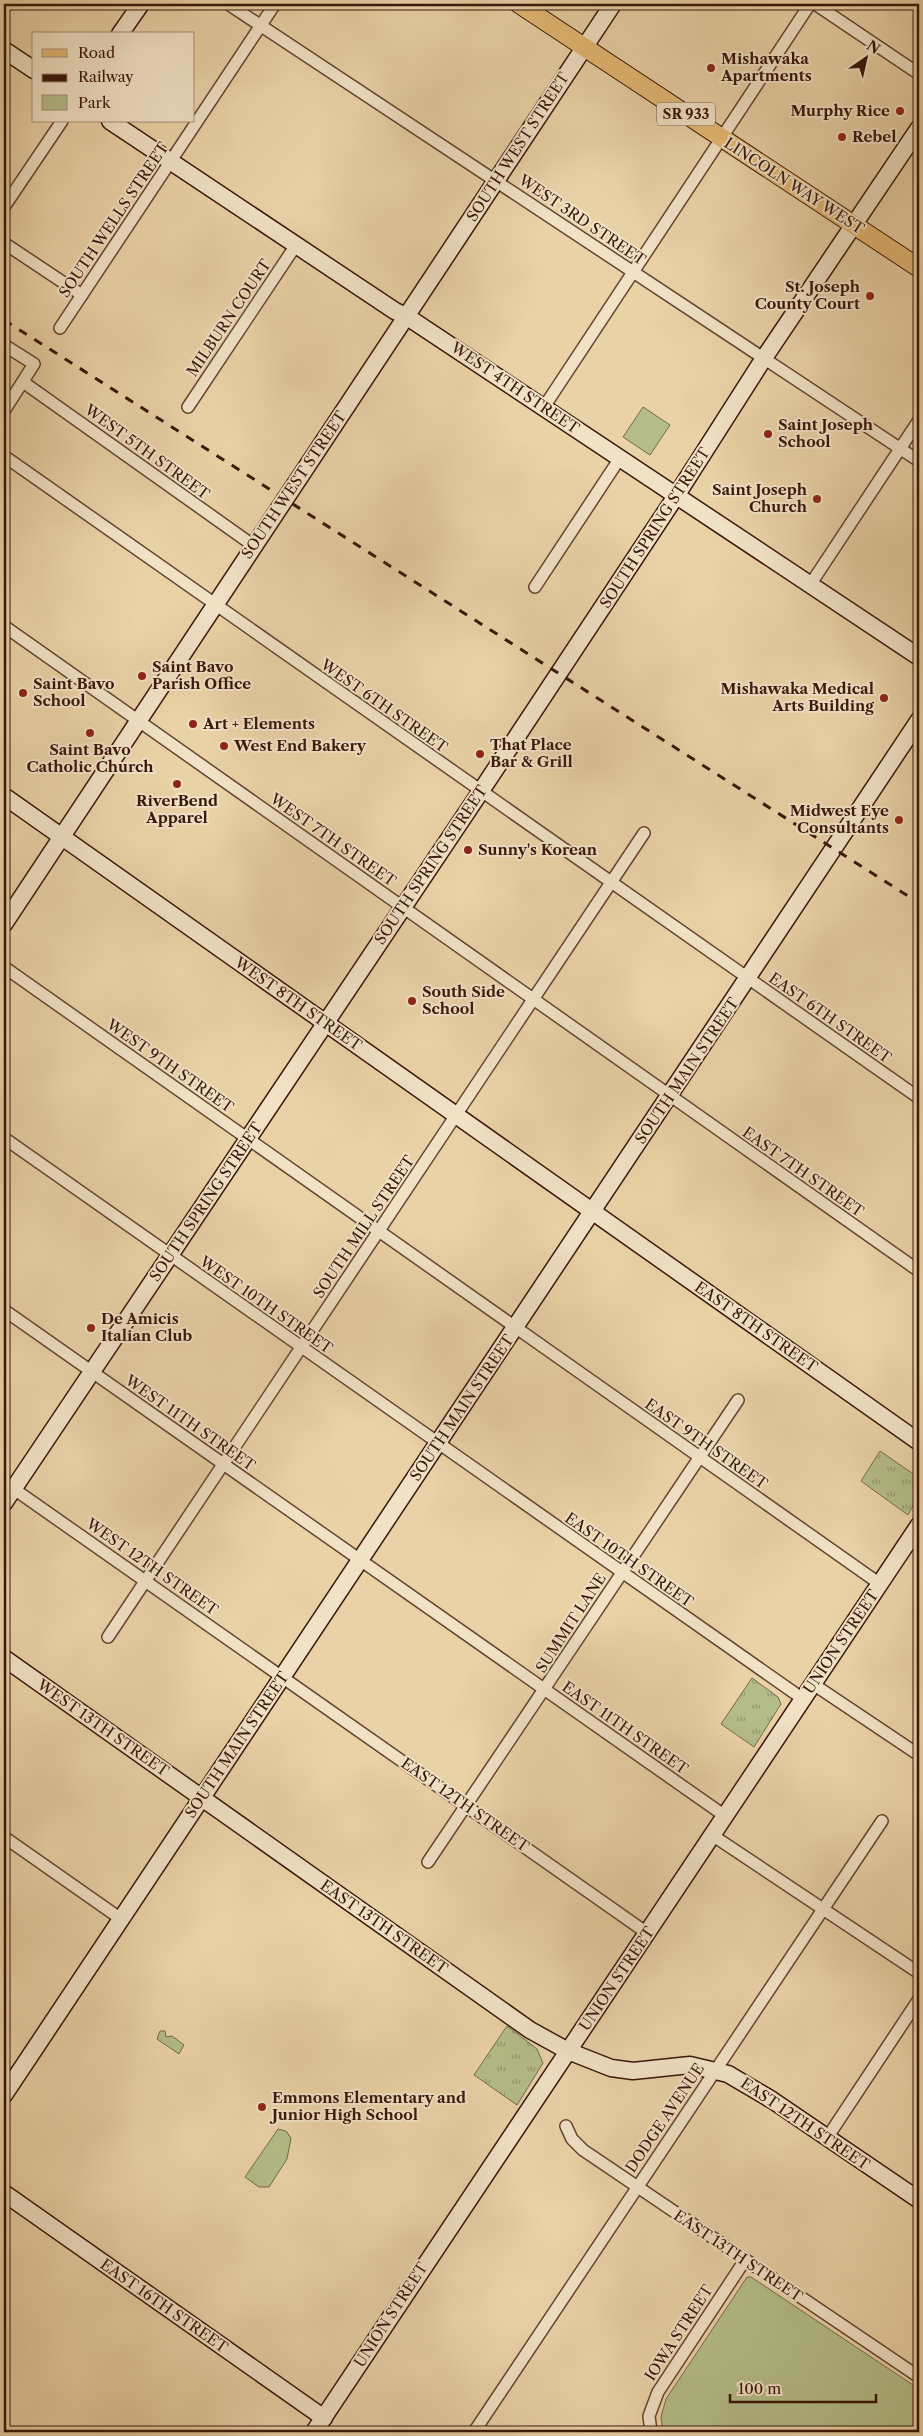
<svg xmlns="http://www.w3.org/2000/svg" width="923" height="2436" font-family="'Libre Caslon Text',serif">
  <defs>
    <pattern id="grass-tufts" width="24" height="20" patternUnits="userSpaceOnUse" patternTransform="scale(1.25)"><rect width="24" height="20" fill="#b4bd89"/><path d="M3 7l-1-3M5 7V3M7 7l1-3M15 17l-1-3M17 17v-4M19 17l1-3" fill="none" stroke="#93996e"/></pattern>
  </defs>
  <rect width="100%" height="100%" fill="#ead2a7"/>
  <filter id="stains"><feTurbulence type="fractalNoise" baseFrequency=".004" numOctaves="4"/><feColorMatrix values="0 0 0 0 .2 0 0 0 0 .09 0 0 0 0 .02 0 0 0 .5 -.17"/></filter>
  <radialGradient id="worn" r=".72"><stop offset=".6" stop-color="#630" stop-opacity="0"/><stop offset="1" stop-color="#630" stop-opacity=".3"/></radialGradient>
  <g fill="url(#grass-tufts)" stroke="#766a4a">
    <path d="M880 1451 919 1478V1494L908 1515 861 1481Z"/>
    <path d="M752 1678 778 1697 781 1704 754 1747 721 1724Z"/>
    <path d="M507 2026 537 2049 543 2063 517 2105 474 2075Z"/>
  </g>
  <g fill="#b4bd89" stroke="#766a4a">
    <path d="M643 407 670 425 650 455 623 437Z"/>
    <path d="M160 2031H165L166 2037 172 2036 184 2045 179 2054 157 2039Z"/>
    <path d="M278 2129 286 2131 291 2138 287 2159 269 2187H259L245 2177Z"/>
    <path d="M747 2277H751L919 2389V2432H663L661 2417 666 2399Z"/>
  </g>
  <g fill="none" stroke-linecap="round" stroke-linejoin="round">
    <defs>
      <g id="street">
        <path d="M228 4 919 461"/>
        <path d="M815 4 919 74"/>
        <path d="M4 207 62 121"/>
        <path d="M4 243 82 295"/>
        <path d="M60 328 275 4"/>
        <path d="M4 345 34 364 4 411"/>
        <path d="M23 382 254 546"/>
        <path d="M188 407 296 245"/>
        <path d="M544 407 810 4"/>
        <path d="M4 456 919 1098"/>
        <path d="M810 585 919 420"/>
        <path d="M535 587 620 458"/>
        <path d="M4 626 919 1271"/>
        <path d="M4 967 880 1584"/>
        <path d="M4 1138 803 1699"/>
        <path d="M4 1310 725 1816"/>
        <path d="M4 1482 647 1933"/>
        <path d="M108 1637 644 833"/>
        <path d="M813 1684 919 1755"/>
        <path d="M712 1835 919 1973"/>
        <path d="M4 1837 121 1919"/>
        <path d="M428 1862 738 1400"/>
        <path d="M566 2126 572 2139 583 2150 919 2377"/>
        <path d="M827 2138 919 1999"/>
        <path d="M474 2432 882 1821"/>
        <path d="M651 2432 649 2416 658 2392 745 2260"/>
      </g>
      <g id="secondary">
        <path d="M120 34 141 4"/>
        <path d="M4 50 34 70"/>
        <path d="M110 121 395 311 406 316 919 657"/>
        <path d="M4 796 919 1442"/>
        <path d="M4 924 613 4"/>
        <path d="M4 1503 473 803 676 496 764 358 919 128"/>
        <path d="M4 1658 530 2030 568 2051 611 2068 633 2071 690 2065 728 2074 772 2100 919 2200"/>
        <path d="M4 2095 919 720"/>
        <path d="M4 2193 324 2418"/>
        <path d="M314 2432 919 1525"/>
      </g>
      <path id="primary" d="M519 4 919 268"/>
    </defs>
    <use href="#street" stroke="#654531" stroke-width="14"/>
    <use href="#secondary" stroke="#39160a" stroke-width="19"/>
    <use href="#primary" stroke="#39160a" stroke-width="20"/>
    <use href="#street" stroke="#f1e2c6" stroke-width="11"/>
    <use href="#secondary" stroke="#f1e2c6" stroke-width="16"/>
    <use href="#primary" stroke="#e5b974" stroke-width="18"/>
    <path stroke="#39160a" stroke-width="3" stroke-dasharray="9 9" stroke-linecap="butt" d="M4 320 919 903"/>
  </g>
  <g fill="#8f2418" stroke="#f1e2c6" stroke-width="2">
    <circle cx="711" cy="68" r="5"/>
    <circle cx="900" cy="111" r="5"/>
    <circle cx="842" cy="137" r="5"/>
    <circle cx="870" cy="296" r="5"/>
    <circle cx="768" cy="434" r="5"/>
    <circle cx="817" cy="499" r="5"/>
    <circle cx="142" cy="676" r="5"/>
    <circle cx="23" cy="693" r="5"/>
    <circle cx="884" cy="698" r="5"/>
    <circle cx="193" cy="724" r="5"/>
    <circle cx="90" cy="733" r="5"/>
    <circle cx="224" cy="746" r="5"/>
    <circle cx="480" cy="754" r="5"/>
    <circle cx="177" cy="784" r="5"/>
    <circle cx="899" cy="820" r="5"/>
    <circle cx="468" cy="850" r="5"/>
    <circle cx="412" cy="1001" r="5"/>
    <circle cx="91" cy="1328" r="5"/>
    <circle cx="262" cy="2107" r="5"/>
  </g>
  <g text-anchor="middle" stroke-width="4" stroke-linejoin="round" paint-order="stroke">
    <rect fill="#f1e2c6" stroke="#705342" stroke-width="1" x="657" y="102.5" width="58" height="23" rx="4"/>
    <g font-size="14" font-weight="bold" fill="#39160a">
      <text x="686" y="119">SR 933</text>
    </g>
    <g font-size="15" font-weight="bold" fill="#39160a" stroke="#f1e2c6" text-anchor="start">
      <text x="721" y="64">Mishawaka<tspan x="721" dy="17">Apartments</tspan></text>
      <text x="890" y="116" text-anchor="end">Murphy Rice</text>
      <text x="852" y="142">Rebel</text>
      <text x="860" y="292" text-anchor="end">St. Joseph<tspan x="860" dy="17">County Court</tspan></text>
      <text x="778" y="430">Saint Joseph<tspan x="778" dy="17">School</tspan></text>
      <text x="807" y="495" text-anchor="end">Saint Joseph<tspan x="807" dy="17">Church</tspan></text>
      <text x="152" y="672">Saint Bavo<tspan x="152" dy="17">Parish Office</tspan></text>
      <text x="33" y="689">Saint Bavo<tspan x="33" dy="17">School</tspan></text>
      <text x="874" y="694" text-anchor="end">Mishawaka Medical<tspan x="874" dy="17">Arts Building</tspan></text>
      <text x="203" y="729">Art + Elements</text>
      <text x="490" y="750">That Place<tspan x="490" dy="17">Bar &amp; Grill</tspan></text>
      <text x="234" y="751">West End Bakery</text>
      <text x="90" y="755" text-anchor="middle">Saint Bavo<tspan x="90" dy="17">Catholic Church</tspan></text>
      <text x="177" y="806" text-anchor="middle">RiverBend<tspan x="177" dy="17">Apparel</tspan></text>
      <text x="889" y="816" text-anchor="end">Midwest Eye<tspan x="889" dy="17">Consultants</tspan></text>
      <text x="478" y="855">Sunny's Korean</text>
      <text x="422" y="997">South Side<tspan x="422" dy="17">School</tspan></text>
      <text x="101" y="1324">De Amicis<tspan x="101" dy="17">Italian Club</tspan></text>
      <text x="272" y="2103">Emmons Elementary and<tspan x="272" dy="17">Junior High School</tspan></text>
    </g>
    <g font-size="15" fill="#39160a" stroke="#f1e2c6">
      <text transform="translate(518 147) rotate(-57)" y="5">SOUTH WEST STREET</text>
      <text transform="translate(794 186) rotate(33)" y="5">LINCOLN WAY WEST</text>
      <text transform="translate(114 220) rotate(-56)" y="5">SOUTH WELLS STREET</text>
      <text transform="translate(582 220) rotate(34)" y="5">WEST 3RD STREET</text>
      <text transform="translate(229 318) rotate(-56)" y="5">MILBURN COURT</text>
      <text transform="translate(515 388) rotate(34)" y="5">WEST 4TH STREET</text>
      <text transform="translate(147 452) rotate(36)" y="5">WEST 5TH STREET</text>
      <text transform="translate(294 485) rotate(-56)" y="5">SOUTH WEST STREET</text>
      <text transform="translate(655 528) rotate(-57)" y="5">SOUTH SPRING STREET</text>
      <text transform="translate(384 706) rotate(35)" y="5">WEST 6TH STREET</text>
      <text transform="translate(333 840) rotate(35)" y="5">WEST 7TH STREET</text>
      <text transform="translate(431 865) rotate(-56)" y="5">SOUTH SPRING STREET</text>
      <text transform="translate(298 1004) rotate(35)" y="5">WEST 8TH STREET</text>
      <text transform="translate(830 1018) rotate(35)" y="5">EAST 6TH STREET</text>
      <text transform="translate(170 1066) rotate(35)" y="5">WEST 9TH STREET</text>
      <text transform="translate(687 1071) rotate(-56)" y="5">SOUTH MAIN STREET</text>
      <text transform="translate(803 1172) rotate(35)" y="5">EAST 7TH STREET</text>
      <text transform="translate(206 1202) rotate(-56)" y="5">SOUTH SPRING STREET</text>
      <text transform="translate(364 1227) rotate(-56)" y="5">SOUTH MILL STREET</text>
      <text transform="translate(266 1305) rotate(35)" y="5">WEST 10TH STREET</text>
      <text transform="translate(756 1327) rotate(35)" y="5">EAST 8TH STREET</text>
      <text transform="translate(462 1408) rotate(-56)" y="5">SOUTH MAIN STREET</text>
      <text transform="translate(190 1423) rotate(35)" y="5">WEST 11TH STREET</text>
      <text transform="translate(706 1444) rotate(35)" y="5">EAST 9TH STREET</text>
      <text transform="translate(629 1560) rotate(35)" y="5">EAST 10TH STREET</text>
      <text transform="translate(152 1567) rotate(35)" y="5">WEST 12TH STREET</text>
      <text transform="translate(571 1623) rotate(-57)" y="5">SUMMIT LANE</text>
      <text transform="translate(841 1642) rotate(-56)" y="5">UNION STREET</text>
      <text transform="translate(103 1728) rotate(35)" y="5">WEST 13TH STREET</text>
      <text transform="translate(625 1728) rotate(35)" y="5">EAST 11TH STREET</text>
      <text transform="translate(237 1745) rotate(-56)" y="5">SOUTH MAIN STREET</text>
      <text transform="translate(465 1805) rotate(35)" y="5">EAST 12TH STREET</text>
      <text transform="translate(384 1927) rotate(35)" y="5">EAST 13TH STREET</text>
      <text transform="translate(617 1979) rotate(-56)" y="5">UNION STREET</text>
      <text transform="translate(665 2118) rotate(-56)" y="5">DODGE AVENUE</text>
      <text transform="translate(805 2124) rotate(34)" y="5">EAST 12TH STREET</text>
      <text transform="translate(738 2256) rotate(34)" y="5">EAST 13TH STREET</text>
      <text transform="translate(164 2306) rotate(35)" y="5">EAST 16TH STREET</text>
      <text transform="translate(391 2315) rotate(-57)" y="5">UNION STREET</text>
      <text transform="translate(679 2333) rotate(-57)" y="5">IOWA STREET</text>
    </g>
  </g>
  <rect width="923" height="2436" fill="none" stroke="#ead2a7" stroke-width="20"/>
  <rect x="5" y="5" width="913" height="2426" fill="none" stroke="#39160a" stroke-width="2.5"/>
  <rect x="10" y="10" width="903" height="2416" fill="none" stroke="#39160a"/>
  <rect x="32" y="32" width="162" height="90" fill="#f1e2c6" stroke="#a7907b"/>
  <rect x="42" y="49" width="25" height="8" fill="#e5b974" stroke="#a7907b"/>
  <text x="78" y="58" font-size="15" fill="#39160a">Road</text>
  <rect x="42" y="74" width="25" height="8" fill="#39160a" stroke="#a7907b"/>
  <text x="78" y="82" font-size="15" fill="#39160a">Railway</text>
  <rect x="42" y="95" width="25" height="15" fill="#b4bd89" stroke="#a7907b"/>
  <text x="78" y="108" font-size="15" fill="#39160a">Park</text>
  <g transform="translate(866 58) rotate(34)" stroke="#f1e2c6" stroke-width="4" paint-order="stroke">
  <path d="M0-4L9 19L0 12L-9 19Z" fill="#39160a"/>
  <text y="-8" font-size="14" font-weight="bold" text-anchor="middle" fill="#39160a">N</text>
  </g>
  <path d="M730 2394v8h146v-8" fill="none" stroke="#39160a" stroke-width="2.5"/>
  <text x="738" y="2394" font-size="15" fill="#39160a" stroke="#f1e2c6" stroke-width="4" paint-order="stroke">100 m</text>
  <rect width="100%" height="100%" filter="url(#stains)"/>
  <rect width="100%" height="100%" fill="url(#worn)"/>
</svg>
